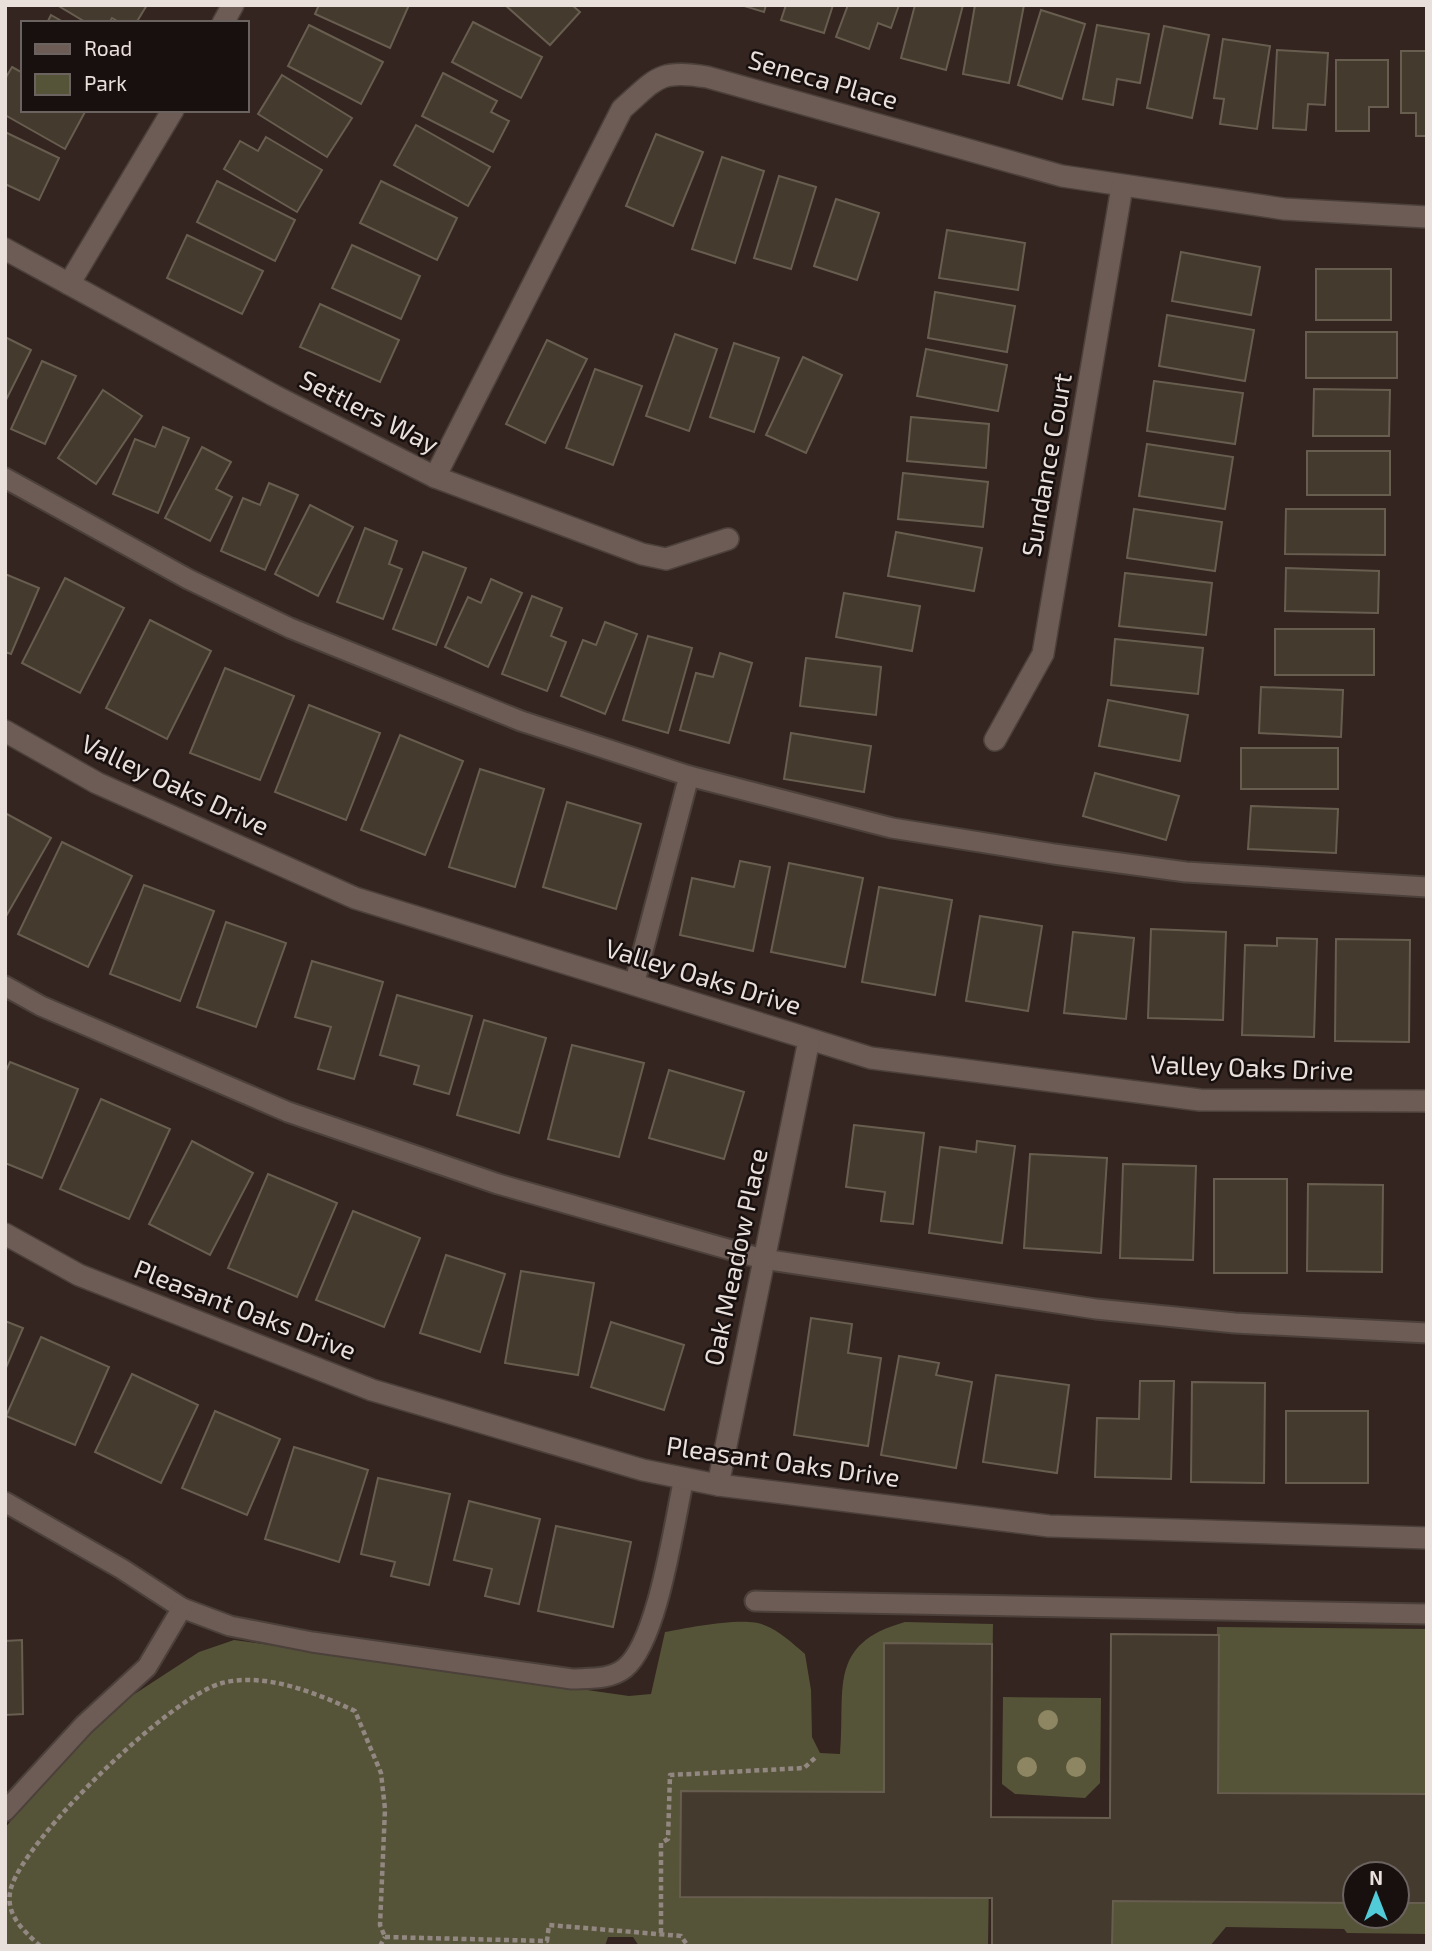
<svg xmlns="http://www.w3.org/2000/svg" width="1432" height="1951" font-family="'Exo 2',sans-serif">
  <rect width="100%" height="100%" fill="#342520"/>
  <g fill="#555438">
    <path d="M905 1622 993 1624 988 1946H639L633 1937H608L605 1946H5V1828L54 1767 133 1695 199 1652 234 1640 629 1696 651 1694 665 1632C687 1628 745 1616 764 1625 780 1631 792 1643 805 1654L811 1690 812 1737 820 1753 840 1754C846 1690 826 1644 905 1622Z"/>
    <path d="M1217 1627 1427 1629V1799L1213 1797Z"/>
    <path d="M1003 1697 1101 1698 1100 1783 1085 1798 1015 1794 1002 1784Z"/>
    <path d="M1355 1895V1916H1397V1895H1427V1934L1347 1933 1344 1929 1226 1927 1210 1946H1109V1896Z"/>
  </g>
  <g fill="#443a2d" stroke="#685e50" stroke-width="2">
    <path d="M57 5H147L136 23H121L112 18 109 23H87Z"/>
    <path d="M319 5H409L390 48 315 14Z"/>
    <path d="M505 5H572L580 12 550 45Z"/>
    <path d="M741 5H766L764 12Z"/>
    <path d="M786 5H833L824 33 781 20Z"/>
    <path d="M848 5H899L891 28 878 23 869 49 836 37Z"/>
    <path d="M915 5H963L946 70 901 58Z"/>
    <path d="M975 5H1024L1009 83 963 74Z"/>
    <path d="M1041 10 1085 24 1062 99 1018 85Z"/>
    <path d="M51 15 65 23H47Z"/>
    <path d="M473 22 542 57 521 98 452 62Z"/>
    <path d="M309 25 383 62 361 104 288 66Z"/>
    <path d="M1097 25 1149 34 1140 83 1117 79 1113 105 1083 99Z"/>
    <path d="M1164 26 1209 35 1192 118 1147 108Z"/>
    <path d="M1223 39 1270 46 1257 129 1220 124 1224 99 1214 98Z"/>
    <path d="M1277 50 1328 53 1325 105 1308 104 1306 130 1273 128Z"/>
    <path d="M1401 51H1427V136H1416V113H1401Z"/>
    <path d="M1336 60H1388V107H1369V131H1336Z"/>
    <path d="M12 67 23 73V110H86L65 149 5 115V79Z"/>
    <path d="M443 73 497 101 491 112 509 121 493 152 422 116Z"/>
    <path d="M282 75 352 118 327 157 258 114Z"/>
    <path d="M416 125 490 167 468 206 394 165Z"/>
    <path d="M5 132 59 158 39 200 5 184Z"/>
    <path d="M656 134 703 152 673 226 626 206Z"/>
    <path d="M266 137 322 170 297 212 224 169 240 141 258 151Z"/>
    <path d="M722 157 764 171 735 263 692 249Z"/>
    <path d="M779 176 816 187 791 269 754 258Z"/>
    <path d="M217 181 295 220 275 261 197 222Z"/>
    <path d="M381 181 457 218 437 260 360 223Z"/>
    <path d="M836 199 879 213 857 280 814 266Z"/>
    <path d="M947 230 1025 243 1018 290 939 278Z"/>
    <path d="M187 235 263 271 242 314 167 278Z"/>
    <path d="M352 245 420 276 401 319 332 288Z"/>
    <path d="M1181 252 1260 267 1251 315 1172 301Z"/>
    <rect x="1316" y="269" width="75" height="51"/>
    <path d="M935 292 1015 306 1007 352 928 338Z"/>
    <path d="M320 304 399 340 380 382 300 347Z"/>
    <path d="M1167 315 1254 330 1245 381 1159 366Z"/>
    <rect x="1306" y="332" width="91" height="46"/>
    <path d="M675 334 717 349 689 431 646 416Z"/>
    <path d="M5 337 31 350 5 402Z"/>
    <path d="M547 340 587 359 545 443 506 424Z"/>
    <path d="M734 343 779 358 754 432 710 417Z"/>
    <path d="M926 349 1007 365 998 411 917 396Z"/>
    <path d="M803 357 842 375 806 453 766 435Z"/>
    <path d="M42 361 76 376 45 444 11 429Z"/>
    <path d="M595 369 642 386 613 465 566 448Z"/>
    <path d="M1154 381 1243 393 1235 444 1147 431Z"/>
    <path d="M1314 389 1390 390 1389 436H1313Z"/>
    <path d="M103 390 142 416 96 484 58 458Z"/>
    <path d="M911 417 989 424 986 468 907 461Z"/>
    <path d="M163 427 189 438 158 513 113 494 135 439 155 447Z"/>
    <path d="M1147 444 1233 457 1225 509 1139 496Z"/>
    <path d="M202 447 231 462 216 489 232 497 210 541 165 518Z"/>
    <rect x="1307" y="451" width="83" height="44"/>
    <path d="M903 473 988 482 983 527 898 519Z"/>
    <path d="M269 483 298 495 265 570 221 551 243 498 260 505Z"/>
    <path d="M310 505 353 527 318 596 275 574Z"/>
    <path d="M1134 509 1222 522 1215 571 1127 558Z"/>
    <path d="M1286 509H1385V555L1285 554Z"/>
    <path d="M365 528 397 541 389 564 402 569 383 619 337 602Z"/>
    <path d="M896 532 982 548 974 591 888 576Z"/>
    <path d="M423 552 466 568 436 645 393 629Z"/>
    <path d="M1286 568 1379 571 1378 613 1285 611Z"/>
    <path d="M1125 573 1212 583 1206 635 1119 626Z"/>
    <path d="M5 574 39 588 11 654 5 652Z"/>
    <path d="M65 578 124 608 80 693 22 663Z"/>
    <path d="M491 579 522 593 488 667 445 647 468 597 481 603Z"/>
    <path d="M844 593 920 606 912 651 836 637Z"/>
    <path d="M532 596 562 608 551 636 566 642 547 691 502 674Z"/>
    <path d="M150 620 211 651 167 739 106 708Z"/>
    <path d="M605 622 637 634 605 714 561 696 583 640 596 645Z"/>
    <rect x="1275" y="629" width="99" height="46"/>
    <path d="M648 636 692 648 668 733 623 720Z"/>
    <path d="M1115 639 1203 648 1198 694 1111 685Z"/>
    <path d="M720 653 752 663 729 743 680 730 696 673 713 677Z"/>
    <path d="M806 658 881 667 876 715 800 706Z"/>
    <path d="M225 668 294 696 260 780 190 753Z"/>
    <path d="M1261 687 1343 690 1341 737 1259 733Z"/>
    <path d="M1108 700 1188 715 1180 761 1099 746Z"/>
    <path d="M309 705 380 733 346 820 275 792Z"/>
    <path d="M791 733 871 746 864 792 784 779Z"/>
    <path d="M400 735 463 761 425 855 361 830Z"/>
    <rect x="1241" y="748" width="97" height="41"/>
    <path d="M480 769 544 789 515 887 449 867Z"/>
    <path d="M1095 773 1179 796 1166 840 1083 816Z"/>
    <path d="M567 802 641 824 616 909 543 887Z"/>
    <path d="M1251 806 1338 809 1336 853 1248 849Z"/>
    <path d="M5 813 51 838 5 918Z"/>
    <path d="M62 842 132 876 88 967 18 934Z"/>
    <path d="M740 861 770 867 753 951 680 935 692 878 734 887Z"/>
    <path d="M789 863 863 878 845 967 771 952Z"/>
    <path d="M144 885 214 911 180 1001 110 974Z"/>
    <path d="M879 887 952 900 935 995 862 982Z"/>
    <path d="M980 916 1042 926 1028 1011 966 1001Z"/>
    <path d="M226 922 286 943 256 1027 197 1007Z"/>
    <path d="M1151 929 1226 932 1223 1020 1148 1018Z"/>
    <path d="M1073 932 1134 938 1126 1019 1064 1013Z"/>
    <path d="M1277 938 1317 939 1314 1037 1242 1035 1245 945 1277 946Z"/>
    <path d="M1336 939 1410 940 1409 1042 1335 1041Z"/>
    <path d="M312 961 383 982 354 1079 318 1069 331 1027 295 1017Z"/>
    <path d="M397 995 472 1016 449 1094 414 1084 419 1066 380 1055Z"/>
    <path d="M484 1020 546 1038 519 1133 457 1115Z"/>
    <path d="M572 1045 644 1063 619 1157 548 1139Z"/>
    <path d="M10 1062 78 1089 42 1178 5 1163V1073Z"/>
    <path d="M669 1070 744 1092 724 1159 649 1138Z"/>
    <path d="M101 1099 170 1129 129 1219 60 1189Z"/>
    <path d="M854 1125 924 1133 913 1224 881 1221 885 1192 846 1187Z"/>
    <path d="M192 1141 253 1173 210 1255 149 1224Z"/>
    <path d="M977 1141 1015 1146 1002 1243 929 1233 940 1147 976 1152Z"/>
    <path d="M1030 1154 1107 1158 1101 1253 1024 1248Z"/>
    <path d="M1123 1164 1196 1166 1193 1260 1120 1258Z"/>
    <path d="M268 1174 337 1203 297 1297 228 1268Z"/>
    <rect x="1214" y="1179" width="73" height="94"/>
    <path d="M1308 1184 1383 1185 1382 1272 1307 1271Z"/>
    <path d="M353 1211 420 1238 384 1327 316 1300Z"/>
    <path d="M446 1255 505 1274 480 1352 420 1333Z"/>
    <path d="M521 1271 594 1283 578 1375 505 1363Z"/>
    <path d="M811 1318 852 1324 848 1353 881 1358 868 1446 794 1435Z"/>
    <path d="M5 1321 23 1328 5 1370Z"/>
    <path d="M611 1322 684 1345 664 1410 591 1387Z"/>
    <path d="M41 1337 109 1367 75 1445 6 1416Z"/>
    <path d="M899 1356 939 1363 936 1375 972 1382 956 1468 881 1455Z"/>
    <path d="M132 1374 198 1405 161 1483 95 1452Z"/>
    <path d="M996 1375 1069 1385 1057 1473 983 1462Z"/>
    <path d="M1140 1381H1174L1171 1479 1095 1477 1097 1418 1139 1419Z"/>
    <path d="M1192 1382 1265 1383 1264 1483 1191 1482Z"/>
    <path d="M215 1411 280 1439 247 1515 182 1488Z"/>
    <rect x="1286" y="1411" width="82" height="72"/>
    <path d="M294 1447 368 1470 339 1562 265 1539Z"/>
    <path d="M378 1478 450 1494 429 1585 391 1576 395 1562 361 1554Z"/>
    <path d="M469 1501 540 1519 519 1604 485 1596 492 1569 454 1560Z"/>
    <path d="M556 1526 631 1542 613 1627 538 1611Z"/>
    <path d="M1111 1634 1219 1635 1218 1793 1427 1794V1903H1397V1874H1355V1903L1113 1901 1112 1946H992V1898L680 1897 681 1791 884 1792V1643L992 1644 991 1817 1110 1818Z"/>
    <path d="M22 1640 23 1714 5 1715V1641Z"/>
  </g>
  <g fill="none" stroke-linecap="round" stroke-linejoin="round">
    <defs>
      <g id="lane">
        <path d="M5 478 188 579 290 628 521 721 689 776 892 828 1054 854 1186 872 1427 887"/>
        <path d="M634 985 689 776"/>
        <path d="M5 986 41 1006 288 1112 498 1184 763 1259 1096 1309 1235 1323 1427 1333"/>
        <path d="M5 1502 122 1569 182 1608 230 1626 312 1642 572 1679C590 1678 610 1680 625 1668 658 1641 674 1523 684 1478"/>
        <path d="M755 1601 1427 1614"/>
        <path d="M5 1811 84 1725 147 1667 182 1608"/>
      </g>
      <g id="street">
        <path d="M223 23 233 5"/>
        <path d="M5 249 273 395 435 477 642 554 666 559 728 539"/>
        <path d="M69 284 173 110"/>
        <path d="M435 477 622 109C657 78 659 69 707 77L1062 176 1284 209 1427 217"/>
        <path d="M5 731 97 783 355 898 871 1058 1200 1100 1427 1101"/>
        <path d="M995 740 1043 654 1122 187"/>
        <path d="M5 1234 79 1275 372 1390 643 1470 718 1485 1049 1526 1427 1538"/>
        <path d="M718 1485 809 1040"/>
      </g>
    </defs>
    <use href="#lane" stroke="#4c403b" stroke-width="23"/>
    <use href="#street" stroke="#4c403b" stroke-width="24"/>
    <g stroke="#938782" stroke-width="4.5" stroke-dasharray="5 3.5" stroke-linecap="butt">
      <path d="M661 1933V1843L668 1839 670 1775 804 1768 815 1758"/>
      <path d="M385 1937 547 1941 549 1925 681 1936 688 1946"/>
      <path d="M40 1946C23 1930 4 1914 11 1888 26 1837 171 1696 222 1683 266 1672 316 1693 355 1711L381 1773 385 1809 380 1925 385 1937"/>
      <path d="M380 1946 385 1937"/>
    </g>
    <use href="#lane" stroke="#6d5b55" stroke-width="19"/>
    <use href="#street" stroke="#6d5b55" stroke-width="21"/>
  </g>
  <g fill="#8e8662">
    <circle cx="1048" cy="1720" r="10"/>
    <circle cx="1027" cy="1767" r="10"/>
    <circle cx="1076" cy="1767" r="10"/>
  </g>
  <g text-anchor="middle" stroke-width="5" stroke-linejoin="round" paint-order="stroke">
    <g font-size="26" fill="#e9dfdb" stroke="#17100e">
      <text transform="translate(823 80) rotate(16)" y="9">Seneca Place</text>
      <text transform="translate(369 412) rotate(27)" y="9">Settlers Way</text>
      <text transform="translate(1047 465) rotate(-80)" y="9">Sundance Court</text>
      <text transform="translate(175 785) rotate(25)" y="9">Valley Oaks Drive</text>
      <text transform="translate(703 977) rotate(17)" y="9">Valley Oaks Drive</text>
      <text transform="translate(1252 1068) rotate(2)" y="9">Valley Oaks Drive</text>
      <text transform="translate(736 1257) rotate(-78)" y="9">Oak Meadow Place</text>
      <text transform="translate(245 1310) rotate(21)" y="9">Pleasant Oaks Drive</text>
      <text transform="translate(783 1462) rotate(8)" y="9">Pleasant Oaks Drive</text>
    </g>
  </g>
  <rect width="1432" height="1951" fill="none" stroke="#e9dfdb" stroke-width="14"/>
  <rect x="21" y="21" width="228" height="91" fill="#17100e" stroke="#6b6360" stroke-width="2"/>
  <rect x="35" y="44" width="35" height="10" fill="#6d5b55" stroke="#6b6360" stroke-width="2"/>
  <text x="84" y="56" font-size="21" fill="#e9dfdb">Road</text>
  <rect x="35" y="74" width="35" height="21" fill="#555438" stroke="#6b6360" stroke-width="2"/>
  <text x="84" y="91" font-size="21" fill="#e9dfdb">Park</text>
  <g transform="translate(1376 1895)"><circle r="33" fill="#17100e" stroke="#6b6360" stroke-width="2"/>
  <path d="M0-5L12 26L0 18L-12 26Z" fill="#52cbd9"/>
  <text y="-10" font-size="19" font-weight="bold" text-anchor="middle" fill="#e9dfdb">N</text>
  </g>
</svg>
